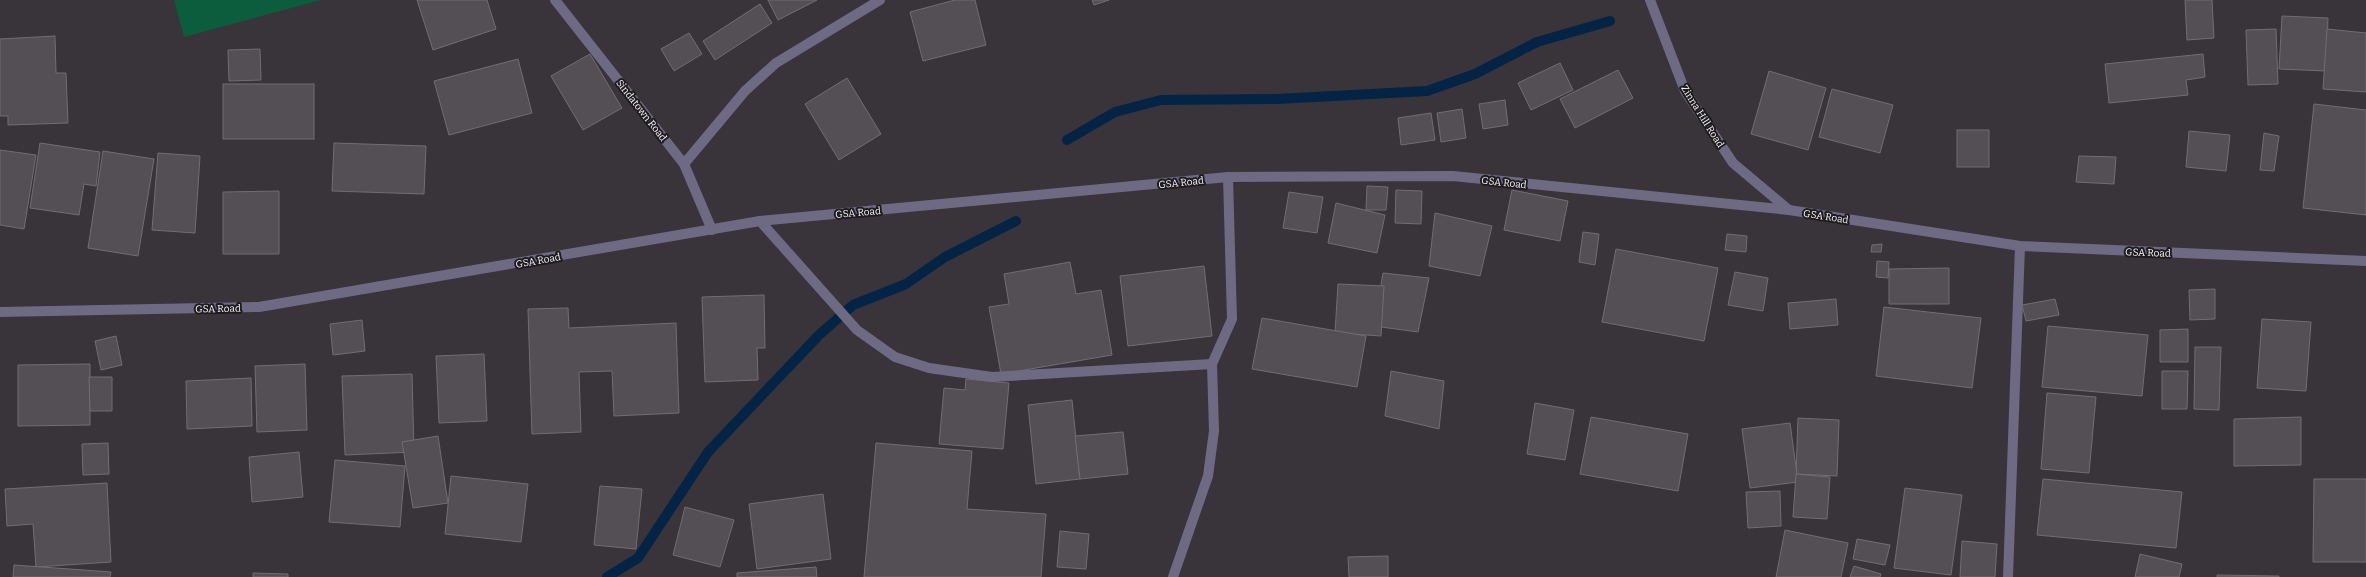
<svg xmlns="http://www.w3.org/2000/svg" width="2366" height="577" font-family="Bitter,serif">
  <rect width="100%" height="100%" fill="#38343a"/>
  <path fill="#0c5c3e" d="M174 0H321L184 37Z"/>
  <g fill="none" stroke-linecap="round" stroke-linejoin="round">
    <g stroke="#042446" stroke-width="10">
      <path d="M1067 140 1115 112 1161 100 1277 99 1427 91 1475 74 1537 42 1610 21"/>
      <path d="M607 577 638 558 708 452 819 335 853 305 906 284 945 257 1016 221"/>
    </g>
  </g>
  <g fill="#544f55" stroke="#716d73">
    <path d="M417 0H487L496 29 433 50Z"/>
    <path d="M768 0H817L778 20Z"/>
    <path d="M955 0H975L986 45 923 61 910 12Z"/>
    <path d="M1092 0H1109L1094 5Z"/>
    <path d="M2185 0H2212L2214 38 2187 40Z"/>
    <path d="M760 4 772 23 715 60 703 41Z"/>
    <path d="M2282 16 2328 18 2326 71 2279 69Z"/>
    <path d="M2276 29 2278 84 2248 85 2246 30Z"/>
    <path d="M2327 29 2366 33V92L2323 89Z"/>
    <path d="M689 33 702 54 674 71 661 49Z"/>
    <path d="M55 36 56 73H66L68 123 8 125V116H0V39Z"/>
    <path d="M260 49 261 80 229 81 228 50Z"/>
    <path d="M590 54 622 108 583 130 551 76Z"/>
    <path d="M2203 54 2205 77 2186 80 2188 95 2109 103 2105 64Z"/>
    <path d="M518 59 532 113 449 135 434 81Z"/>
    <path d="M1560 63 1573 90 1531 110 1518 83Z"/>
    <path d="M1618 70 1633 98 1575 128 1560 99Z"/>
    <path d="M1769 71 1826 88 1808 150 1751 134Z"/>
    <path d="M847 78 881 134 839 160 805 104Z"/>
    <rect x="223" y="84" width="91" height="55"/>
    <path d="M1832 89 1893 105 1880 153 1819 137Z"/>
    <path d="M1505 100 1508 125 1483 129 1479 104Z"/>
    <path d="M2314 104 2366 110V215L2303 208Z"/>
    <path d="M1462 109 1466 138 1441 142 1437 113Z"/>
    <path d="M1431 113 1435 140 1401 145 1398 118Z"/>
    <rect x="1957" y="130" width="32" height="37"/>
    <path d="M2189 131 2230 135 2226 171 2186 167Z"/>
    <path d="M2264 133 2279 136 2274 171 2260 170Z"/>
    <path d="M40 143 100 152 96 186 84 184 79 215 30 208Z"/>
    <path d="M334 143 426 146 424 194 332 191Z"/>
    <path d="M0 150 36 155 24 229 0 225Z"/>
    <path d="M103 151 154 159 138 256 88 248Z"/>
    <path d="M158 153 200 156 195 233 152 230Z"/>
    <path d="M2079 156 2116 157 2114 184 2076 182Z"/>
    <path d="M1367 186 1388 187 1386 210H1366Z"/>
    <path d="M1396 190 1422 191 1421 224 1395 223Z"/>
    <path d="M1512 190 1568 201 1560 241 1504 230Z"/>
    <path d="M279 191V254H223V192Z"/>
    <path d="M1289 192 1323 197 1317 233 1283 228Z"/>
    <path d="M1336 203 1385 215 1377 253 1328 243Z"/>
    <path d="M1435 213 1492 226 1480 276 1429 266Z"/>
    <path d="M1583 232 1599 234 1595 265 1579 262Z"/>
    <path d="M1727 234 1747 236 1746 252 1725 250Z"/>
    <path d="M1882 244 1881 252H1871L1872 245Z"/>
    <path d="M1616 249 1718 268 1704 341 1602 322Z"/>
    <path d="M1877 261 1889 262 1888 278 1876 277Z"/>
    <path d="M1070 262 1076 294 1101 290 1112 355 1001 374 989 307 1009 304 1004 274Z"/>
    <path d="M1204 266 1212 336 1128 346 1120 276Z"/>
    <path d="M1949 268V304H1889V269Z"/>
    <path d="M1735 272 1768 278 1763 311 1728 305Z"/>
    <path d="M1383 273 1429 278 1418 332 1374 326Z"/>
    <path d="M1338 284 1384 286 1381 336 1335 333Z"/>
    <path d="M2215 289V319L2190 320 2189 290Z"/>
    <path d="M764 295 765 348H757L758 380 705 382 702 297Z"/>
    <path d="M1836 299 1838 325 1790 329 1788 303Z"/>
    <path d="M2055 299 2059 315 2026 321 2022 305Z"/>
    <path d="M1884 307 1981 318 1972 388 1876 376Z"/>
    <path d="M568 308 569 328 676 323 679 413 614 416 612 371 579 372 581 432 532 434 528 309Z"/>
    <path d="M1262 318 1366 336 1357 387 1252 369Z"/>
    <path d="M2262 319 2311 322 2306 391 2257 388Z"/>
    <path d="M362 320 365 351 333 355 330 324Z"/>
    <path d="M2048 326 2148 335 2142 396 2042 387Z"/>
    <path d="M2188 329V362H2160V330Z"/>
    <path d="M116 336 122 365 101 370 95 341Z"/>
    <path d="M2195 347H2221L2219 410 2194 409Z"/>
    <path d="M484 354 487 421 439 423 436 356Z"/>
    <path d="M90 364V425L18 426V365Z"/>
    <path d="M305 364 307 430 257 432 255 366Z"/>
    <path d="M1391 371 1444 381 1439 429 1385 416Z"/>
    <path d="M2162 371H2188L2187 409H2162Z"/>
    <path d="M412 374 414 452 345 455 342 376Z"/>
    <path d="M89 377H112V411H90Z"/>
    <path d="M251 378 252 426 187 429 186 381Z"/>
    <path d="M966 379 1009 383 1003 449 939 444 944 388 965 390Z"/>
    <path d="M2047 393 2096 397 2089 473 2041 469Z"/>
    <path d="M1072 400 1080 479 1036 484 1028 405Z"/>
    <path d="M1535 403 1574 410 1565 460 1527 454Z"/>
    <path d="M1591 417 1688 434 1678 491 1580 474Z"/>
    <path d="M2301 417V465L2234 466V419Z"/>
    <path d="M1798 418 1839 420 1837 476 1796 474Z"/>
    <path d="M1790 423 1798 482 1750 488 1742 429Z"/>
    <path d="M1123 432 1128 474 1080 479 1075 436Z"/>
    <path d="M438 436 448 503 413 508 402 442Z"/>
    <path d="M108 443 109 474 83 475 82 444Z"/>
    <path d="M876 443 972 451 967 509 1046 514 1041 577H864Z"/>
    <path d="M299 452 303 497 252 502 249 457Z"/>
    <path d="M335 460 405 466 400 527 329 522Z"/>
    <path d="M1796 474 1830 477 1827 519 1793 517Z"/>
    <path d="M451 476 528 484 521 542 445 534Z"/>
    <path d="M2043 479 2182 492 2176 548 2037 535Z"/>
    <path d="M2314 479H2366V562H2313Z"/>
    <path d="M107 483 111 562 36 567 33 524 7 526 5 489Z"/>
    <path d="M600 486 642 489 636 549 594 545Z"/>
    <path d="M1905 488 1962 495 1951 575 1894 568Z"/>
    <path d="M1780 491 1781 526 1748 528 1746 492Z"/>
    <path d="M823 494 831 559 757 569 749 504Z"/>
    <path d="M685 507 734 520 720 567 673 555Z"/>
    <path d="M1785 530 1848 543 1841 577H1776Z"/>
    <path d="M1060 531 1089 534 1086 569 1057 567Z"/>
    <path d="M1857 539 1890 545 1885 565 1853 559Z"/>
    <path d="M1962 541 1997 544 1995 577H1960Z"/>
    <path d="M2140 554 2182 564 2179 577H2135Z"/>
    <path d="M1388 556V577H1349L1348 557Z"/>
    <path d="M14 565 111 572 110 577H13Z"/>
    <path d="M1854 566 1881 574 1880 577H1850Z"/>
    <path d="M816 567 817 577H737V573Z"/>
    <path d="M253 573 288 574V577H253Z"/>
    <path d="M2217 575 2279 576V577H2217Z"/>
  </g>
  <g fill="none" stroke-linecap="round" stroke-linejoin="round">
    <g stroke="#6f6a84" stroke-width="10">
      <path d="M555 0 684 164 712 230"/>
      <path d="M1650 0 1685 91 1733 163 1789 210"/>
      <path d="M684 164 745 91 776 63 880 0"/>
      <path d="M760 221 857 330 895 357 929 368 992 377 1212 364"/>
      <path d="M0 312 259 307 760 221 1228 177 1453 176 1789 210 2020 246 2366 261"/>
      <path d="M1173 577 1208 476 1214 431 1212 364 1232 319 1228 177"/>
      <path d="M2008 577 2020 246"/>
    </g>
  </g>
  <g text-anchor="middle" stroke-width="4" stroke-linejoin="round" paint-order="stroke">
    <g font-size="10" fill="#f6f3f7" stroke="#1e1c1f">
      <text transform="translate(642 110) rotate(52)" y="4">Sindatown Road</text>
      <text transform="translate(1703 116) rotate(58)" y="4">Zinna Hill Road</text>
      <text transform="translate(1181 182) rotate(-6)" y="4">GSA Road</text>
      <text transform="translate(1504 182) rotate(6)" y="4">GSA Road</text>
      <text transform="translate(858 212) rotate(-5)" y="4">GSA Road</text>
      <text transform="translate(1826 216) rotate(9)" y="4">GSA Road</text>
      <text transform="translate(2148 252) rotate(2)" y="4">GSA Road</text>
      <text transform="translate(538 260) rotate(-10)" y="4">GSA Road</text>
      <text transform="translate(218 308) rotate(-1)" y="4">GSA Road</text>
    </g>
  </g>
</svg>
